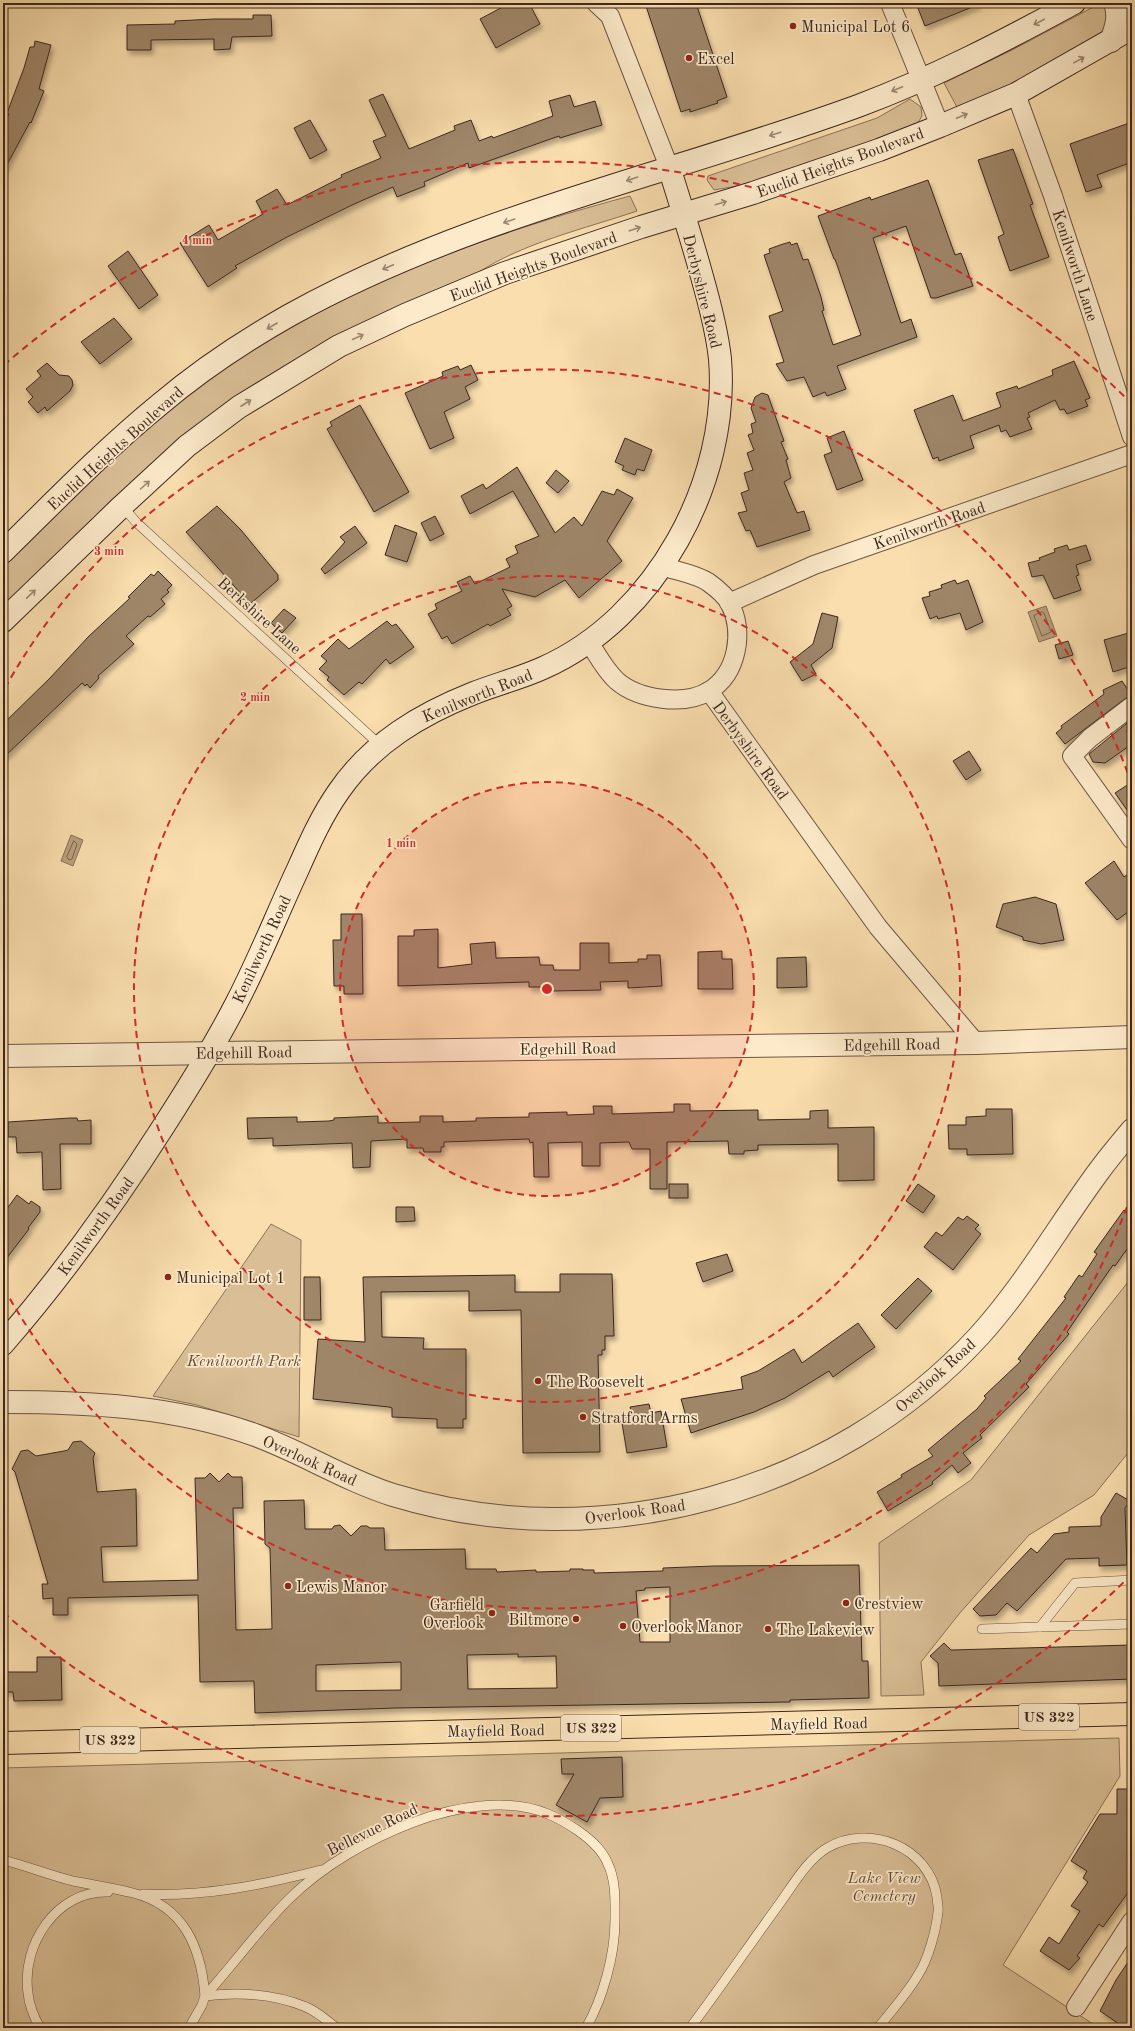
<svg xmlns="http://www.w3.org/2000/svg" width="1135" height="2031" font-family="'Old Standard TT',serif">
  <defs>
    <filter id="shadow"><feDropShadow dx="2.5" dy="4.5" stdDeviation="2" flood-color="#0004"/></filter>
  </defs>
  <rect width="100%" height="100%" fill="#fadeae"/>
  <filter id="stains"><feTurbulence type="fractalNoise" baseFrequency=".005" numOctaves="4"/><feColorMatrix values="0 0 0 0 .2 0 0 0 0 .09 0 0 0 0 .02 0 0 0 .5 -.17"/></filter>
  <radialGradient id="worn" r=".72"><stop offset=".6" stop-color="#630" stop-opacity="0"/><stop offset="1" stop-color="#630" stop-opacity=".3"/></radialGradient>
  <g fill="#dabf96" stroke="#8c735a">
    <path d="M1101 3 1108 7 1107 31 1085 46 959 111 944 83 1012 50Z"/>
    <path d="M910 99 921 107 922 116 914 129 754 183 714 190 707 180 708 176 877 118Z"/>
    <path d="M630 196 637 211C584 229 522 243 476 274L331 340 9 603H3V567C66 502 131 438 202 382 231 360 263 343 294 325 399 267 514 227 630 196Z"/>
    <path d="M271 1224 301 1240 299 1437 197 1405 153 1396Z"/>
    <path d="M1132 1277V1448L1094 1495 1029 1535 959 1614 921 1662 924 1695 881 1696 879 1543 971 1480Z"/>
    <path d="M1119 1738 1120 1776 1003 1965 1099 2028H3V1768Z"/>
  </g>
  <g fill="#baa07d" stroke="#887057">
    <path d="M1046 606 1057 636 1039 642 1028 612Z"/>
    <path d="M71 835 83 840 73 866 61 861Z"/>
  </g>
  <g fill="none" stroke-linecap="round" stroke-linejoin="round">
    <g stroke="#7c644e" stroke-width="1">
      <path d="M1042 612 1044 613 1051 632 1042 636 1034 616Z"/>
      <path d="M74 841 77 844 72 859 69 860 67 857Z"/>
    </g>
  </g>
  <g fill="#9f8669" stroke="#3d271f" fill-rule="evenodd" filter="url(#shadow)">
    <path d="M510 3H529L540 24 496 48 480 19Z"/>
    <path d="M655 3H696L727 97 717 101 718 103 690 112V109L681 112 646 6Z"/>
    <path d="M916 3H979L980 4 925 26Z"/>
    <path d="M253 15H271L272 36 232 37 230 49 214 50V39L151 40V50H127V25L175 24V21L214 19H253Z"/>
    <path d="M35 41 51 45 39 89 44 91 31 123 30 122 3 172V126L9 114 7 113 24 68 30 47H34Z"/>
    <path d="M383 94 409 149 455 130 454 126 471 120 479 141 492 136 493 138 553 116 549 101 570 95 574 107 595 101 602 125 560 138 559 136 469 168 468 163 424 182 425 186 397 197 393 187 352 205 287 237 235 266 237 268 208 287 180 243 209 225 218 240 263 214 256 201 277 189 287 205 342 177 341 175 381 158 373 141 386 136 369 100Z"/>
    <path d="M310 120 327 150 310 159 294 128Z"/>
    <path d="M1132 122V162L1097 175 1102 187 1086 192 1070 144Z"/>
    <path d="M1013 149 1033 204 1030 205 1049 257 1010 271 998 237 1004 234 978 160Z"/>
    <path d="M928 180 955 255 961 253 973 286 936 298H931L906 226 873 238 901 323 911 319 917 337 837 366 846 389 827 396 825 392 813 397 804 377 787 381 776 364 784 362 769 316 783 311 764 255 770 253 769 249 783 244 790 242 791 245 797 243 803 260 808 259 821 297 824 310 822 311 833 345 861 335 835 259H834L818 216 870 197 871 200Z"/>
    <path d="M128 251 158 295 139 309 108 266Z"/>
    <path d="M114 318 132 339 100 364 81 342Z"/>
    <path d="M1074 361 1090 398 1085 400 1088 406 1067 414 1064 409 1060 410 1055 400 1028 413 1030 417 1027 418 1032 429 1010 437 1006 430 1001 432 999 425 970 436 974 448 939 461 938 457 933 459 914 410 953 395 963 421 1001 407 996 393 1017 386 1018 389 1053 375 1052 370Z"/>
    <path d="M47 363 59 375 69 376 72 380 73 385 70 391 47 411 45 407 38 413 28 402 33 397 26 389 41 376 37 371Z"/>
    <path d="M471 365 478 380 465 387 470 399 444 412 454 438 430 449 405 393 443 376 442 372 458 366 460 370Z"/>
    <path d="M762 393 768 395 784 441 781 442 788 459 786 460 791 478 784 482 797 513 804 511 810 530 757 547 750 530 746 531 738 513 747 511 741 493 749 490 744 473 753 470 747 453 754 450 748 435 753 433 751 424 756 422 751 408 755 397Z"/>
    <path d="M360 405 409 492 374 512 327 429 332 426 330 422Z"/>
    <path d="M844 431 863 480 837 490 824 455 832 452 827 438Z"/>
    <path d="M625 438 652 450 644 471 637 469 635 475 622 470 624 466 615 462Z"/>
    <path d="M517 467 555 533 574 517 582 526 602 491 614 495 617 489 633 498 607 541 622 561 579 598 565 580 535 597 502 589 512 606 507 609 511 615 490 626 488 624 452 644 447 636 442 639 428 614 437 609 435 604 462 591 457 582 470 576 475 584 510 567 506 559 518 553 515 546 539 536 513 491 470 514 461 496 483 484 486 489Z"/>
    <path d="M556 470 569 481 558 493 546 483Z"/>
    <path d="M217 506 241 530 278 575V580L250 604 186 532Z"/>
    <path d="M435 516 444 534 430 541 421 523Z"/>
    <path d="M395 525 417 533 407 562 385 555Z"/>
    <path d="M355 526 367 543 325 574 321 569 345 542 340 537Z"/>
    <path d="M1067 545 1069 550 1086 545 1091 560 1076 565 1079 575 1076 576 1081 590 1054 599 1043 575 1032 577 1028 563 1040 560 1039 558 1055 552 1054 549Z"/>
    <path d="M158 571 172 585 167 590 169 592 161 599 165 604 150 617 148 616 126 636 134 644 98 676 99 678 90 688 87 684 85 686 82 683 3 758V724L50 678 89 636 130 598 128 597 151 574 154 576Z"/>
    <path d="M955 580 957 584 968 580 983 622 966 630 960 613 938 619 937 616 930 619 922 598 930 596 929 592 942 588 941 585Z"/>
    <path d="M284 609 296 618 282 633 271 623Z"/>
    <path d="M822 613 838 617 832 648 811 665 816 674 802 681 790 662 813 644Z"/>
    <path d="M387 621 392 626 396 624 414 647 390 664 386 659 362 684 359 682 344 695 327 680 329 677 319 669 327 661 321 656 338 639 349 649Z"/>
    <path d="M1132 632V666L1113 672 1104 640Z"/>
    <path d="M1068 641 1073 655 1059 659 1055 645Z"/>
    <path d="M1122 681 1132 696 1126 698 1065 744 1056 733 1062 728 1061 726 1104 694 1103 690Z"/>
    <path d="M1132 719V744L1105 763 1093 762 1089 754Z"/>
    <path d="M969 751 981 770 966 780 953 761Z"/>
    <path d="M1132 782V817L1115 793Z"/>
    <path d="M1114 861 1124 877 1132 871V909L1117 920 1085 883Z"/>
    <path d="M1035 897 1056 904 1064 940 1041 944 1023 940V937L996 927 1003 904Z"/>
    <path d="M341 914H362L363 994H344V986H334L333 940H341Z"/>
    <path d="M438 929V968L472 964 470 944 495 942 496 958 539 957 540 965H553L554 970H580V943H609V963L638 962V959H647V955H660L662 986 628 988V981L600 982 601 990 553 991V987H529V982L398 986V936H414V930Z"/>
    <path d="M722 951V959H732L733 989H698V952Z"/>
    <path d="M806 957 807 987 777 988V958Z"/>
    <path d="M674 1104H690V1111L758 1110V1120L810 1119V1111L828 1110V1128L874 1127V1180L838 1181V1144L758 1145V1150L744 1151V1154H729L728 1141 667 1142V1189H650V1149H632L629 1142 600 1143V1166H582V1142L548 1143 549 1177H534L533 1142 530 1143 529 1139 444 1142V1147H441V1152H424L423 1148H407V1139L371 1141 370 1167 353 1168 352 1143 273 1146V1138L248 1139 247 1118 297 1117V1122L329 1121 334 1120V1118L378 1116V1123L420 1122V1116H443V1122L476 1121V1118L529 1117V1113L567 1112V1115L594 1114 593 1106H612V1114L674 1112Z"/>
    <path d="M986 1109H1012L1013 1154 967 1155V1149H949L948 1125H966V1117L986 1116Z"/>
    <path d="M70 1118H77L78 1121 91 1120V1144H60L61 1189 43 1190 42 1152 17 1153 16 1137H8V1122Z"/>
    <rect x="669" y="1184" width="19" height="14"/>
    <path d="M918 1184 935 1196 923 1213 906 1201Z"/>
    <path d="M17 1195 29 1204 31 1201 40 1207V1212L28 1228 29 1229 3 1263V1214Z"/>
    <path d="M396 1207H414L415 1221 396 1222Z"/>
    <path d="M1124 1210 1132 1216V1242L1115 1266 1113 1265 1067 1332 1069 1334 1026 1384 1029 1387 980 1435 982 1438 963 1453 971 1463 958 1473 952 1465 932 1482 933 1484 888 1511 877 1492 902 1477 901 1475 933 1456 928 1450 977 1409 986 1398 984 1396 1021 1361 1018 1359 1066 1298 1064 1297 1079 1275 1082 1277 1097 1254 1094 1252Z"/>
    <path d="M967 1216 979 1225 975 1229 981 1234 953 1270 924 1247 936 1232 942 1236 958 1217 963 1220Z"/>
    <path d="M727 1254 733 1271 703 1282 696 1263Z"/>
    <path d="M560 1274H612L614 1336H605V1350H602V1355H598L600 1452 523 1453 521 1310 469 1311V1291L381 1292 382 1337 424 1338 423 1349H466V1419H463V1428H437V1419L392 1417V1408L389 1407 313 1399 318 1339 365 1342 363 1277 515 1275V1292H560Z"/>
    <path d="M304 1277H320L321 1320H304Z"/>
    <path d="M918 1278 932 1291 896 1329 881 1315Z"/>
    <path d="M858 1323 875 1347 833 1377 829 1371 785 1398 754 1412 691 1433 681 1399 743 1389 741 1377 758 1371 794 1349 802 1363Z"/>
    <path d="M649 1404 651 1413 661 1411 667 1447 627 1453 621 1417 632 1415 630 1407Z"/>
    <path d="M81 1441 95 1453 93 1458 97 1492 136 1489 137 1546 101 1547 103 1582 198 1580 195 1478H205L210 1473 219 1482 228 1473 232 1477H242L243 1508H233L236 1630 272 1629 270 1548 265 1544 264 1501 304 1500 305 1529H332L334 1526 340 1525 351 1536 361 1526H367L370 1528H384L385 1550 465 1549 466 1569H496L497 1572 536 1570V1572L570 1571V1569H583V1570H594V1573L663 1571V1568L713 1566 859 1565 862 1661H868L869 1698 790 1700V1702L395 1708 255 1713 254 1681 200 1682 198 1595 68 1598V1615H53V1598L43 1599 42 1584H48L15 1472 12 1469 21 1451 28 1450 36 1456 64 1451 68 1450 73 1442ZM670 1587V1642H640L636 1591 645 1590V1588ZM518 1654V1657L556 1656 557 1688 468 1689 467 1655ZM401 1662V1690L316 1691V1665Z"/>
    <path d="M1116 1493 1130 1501 1125 1508 1127 1565 1099 1566V1558L1066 1559 1017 1611 1007 1603 996 1615 980 1616 973 1609 1031 1548 1037 1553 1054 1534 1069 1532V1527L1101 1526V1517Z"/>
    <path d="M944 1643 951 1650 1132 1645V1679L939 1686 938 1663 930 1656Z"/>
    <path d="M37 1657H61L62 1700 14 1701 13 1692H3V1672H37Z"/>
    <path d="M622 1757 623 1797 600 1798 587 1822 556 1805 574 1774H562L561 1759Z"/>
    <path d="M1117 1789H1132V1887L1103 1927 1099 1924 1077 1956 1080 1958 1069 1970 1040 1951 1049 1937 1059 1944 1080 1911 1071 1906 1088 1882 1083 1878 1087 1871 1071 1861 1100 1814H1117Z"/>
    <path d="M1132 1956V2028H1125L1100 2011 1116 1980Z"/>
  </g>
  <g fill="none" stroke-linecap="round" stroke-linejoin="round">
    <defs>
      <g id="service">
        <path d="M122 506 137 523 380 745"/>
        <path d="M1040 1627 1075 1583 1132 1580"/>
        <path d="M982 1629 1132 1624"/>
        <path d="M3 1860C27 1866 49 1875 73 1881 93 1885 113 1888 133 1893 184 1906 201 1947 205 1996 238 1992 274 1994 306 2007 318 2012 327 2021 337 2028"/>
        <path d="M143 1894C204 1897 262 1885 321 1870"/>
        <path d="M40 2028C34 2017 29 2006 28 1993 21 1946 56 1890 108 1892"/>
        <path d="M189 2028 202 2005 205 1996C233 1965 258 1930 288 1900 322 1866 369 1839 414 1822 454 1807 508 1797 548 1814 558 1818 568 1824 577 1830 590 1839 602 1849 608 1864 616 1881 615 1901 615 1920 615 1955 603 1998 586 2028"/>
        <path d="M690 2028C721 1987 750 1944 780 1903 793 1885 807 1860 827 1848 870 1823 929 1847 937 1897 937 1902 939 1908 938 1912 936 1931 928 1960 918 1975 907 1994 891 2011 878 2028"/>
      </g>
      <g id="minor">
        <path d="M596 3 610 16 669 167"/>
        <path d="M890 3 940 126"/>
        <path d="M1016 94 1053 196 1132 437"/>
        <path d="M729 603 814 565 1132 454"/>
        <path d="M589 642C598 656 605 670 617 681 639 700 685 706 709 691 738 673 744 632 730 604 726 596 715 587 708 582 696 574 676 571 662 566"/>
        <path d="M709 691 878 927 976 1043"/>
        <path d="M1132 706 1090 738 1072 756 1132 840"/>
        <path d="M1076 2007 1132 1921"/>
      </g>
      <g id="tertiary">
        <path d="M1111 41C1116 28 1120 16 1115 3"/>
        <path d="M3 1056 976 1043 1132 1037"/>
        <path d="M3 1402C88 1402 174 1406 255 1435 302 1452 345 1480 393 1495 600 1558 834 1495 980 1335 1026 1284 1059 1225 1099 1171 1110 1156 1121 1143 1132 1130"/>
      </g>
      <g id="secondary">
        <path d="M3 552C54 502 104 450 159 405 199 371 244 341 290 315 468 216 669 175 858 106 933 78 1004 41 1074 3"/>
        <path d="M3 621 122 506 187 446 239 407 339 346 405 315 505 273 641 227 753 193 879 150 940 126 1016 94 1132 28"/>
        <path d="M3 1344C63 1275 116 1201 165 1124 190 1085 215 1045 236 1004 259 960 277 914 298 869 310 842 322 815 339 791 372 743 421 714 474 693 497 684 521 678 543 668 656 618 730 481 720 359 717 330 709 301 701 273 691 237 680 202 669 167"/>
      </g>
      <path id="primary" d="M3 1743 1132 1714"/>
    </defs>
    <use href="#service" stroke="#6c5543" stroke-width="10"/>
    <use href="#minor" stroke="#6c5543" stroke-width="20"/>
    <use href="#tertiary" stroke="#6c5543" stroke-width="24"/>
    <use href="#secondary" stroke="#3d271f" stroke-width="24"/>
    <use href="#primary" stroke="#3d271f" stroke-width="24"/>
    <use href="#service" stroke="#fceaca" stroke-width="9"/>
    <use href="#minor" stroke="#fceaca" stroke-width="18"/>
    <use href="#tertiary" stroke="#fceaca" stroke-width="22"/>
    <use href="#secondary" stroke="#fceaca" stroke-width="22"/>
    <use href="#primary" stroke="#fadeae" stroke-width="22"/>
  </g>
  <defs><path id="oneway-shaft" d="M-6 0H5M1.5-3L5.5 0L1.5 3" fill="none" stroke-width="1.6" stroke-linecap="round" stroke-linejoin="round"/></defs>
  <g stroke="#9c8874">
    <use href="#oneway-shaft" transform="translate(1039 22) rotate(152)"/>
    <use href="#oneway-shaft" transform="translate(1079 60) rotate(-29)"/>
    <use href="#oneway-shaft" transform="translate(897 89) rotate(157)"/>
    <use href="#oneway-shaft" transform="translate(962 116) rotate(-23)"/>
    <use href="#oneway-shaft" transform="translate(775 134) rotate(162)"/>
    <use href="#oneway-shaft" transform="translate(632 179) rotate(161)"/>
    <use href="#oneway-shaft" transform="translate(721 203) rotate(-17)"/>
    <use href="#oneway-shaft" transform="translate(509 221) rotate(161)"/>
    <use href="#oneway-shaft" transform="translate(635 229) rotate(-18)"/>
    <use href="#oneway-shaft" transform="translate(388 267) rotate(157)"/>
    <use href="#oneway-shaft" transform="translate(272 326) rotate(150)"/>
    <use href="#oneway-shaft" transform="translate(358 337) rotate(-25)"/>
    <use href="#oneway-shaft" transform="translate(246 403) rotate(-33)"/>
    <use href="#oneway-shaft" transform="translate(145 485) rotate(-42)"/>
    <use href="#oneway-shaft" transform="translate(31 594) rotate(-44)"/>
  </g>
  <circle cx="547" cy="989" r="207" fill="#d62828" fill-opacity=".12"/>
  <g fill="none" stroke="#d62828" stroke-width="2" stroke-dasharray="7 5">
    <circle cx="547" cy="989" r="207"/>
    <circle cx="547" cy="989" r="413"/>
    <path d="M1131 1196A620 620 0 0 1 5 1290M5 688A620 620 0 0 1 1131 782"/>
    <path d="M1132 1574A827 827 0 0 1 4 1613M4 365A827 827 0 0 1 1132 404"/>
  </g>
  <g fill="#8f2418" stroke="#fceaca" stroke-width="1.5">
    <circle cx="793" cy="26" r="4"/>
    <circle cx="689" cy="58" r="4"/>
    <circle cx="168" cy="1277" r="4"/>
    <circle cx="538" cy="1381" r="4"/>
    <circle cx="583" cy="1417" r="4"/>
    <circle cx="288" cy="1586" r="4"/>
    <circle cx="846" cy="1603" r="4"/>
    <circle cx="492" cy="1613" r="4"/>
    <circle cx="576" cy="1619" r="4"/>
    <circle cx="623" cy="1626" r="4"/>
    <circle cx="768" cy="1629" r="4"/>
  </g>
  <g text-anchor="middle" stroke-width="3.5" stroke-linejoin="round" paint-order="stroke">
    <g fill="#fceaca" stroke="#766252" stroke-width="1">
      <rect x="1019" y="1704" width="60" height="26" rx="3"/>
      <rect x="561" y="1715" width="60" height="26" rx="3"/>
      <rect x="80" y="1727" width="60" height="26" rx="3"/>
    </g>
    <g font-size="15" font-weight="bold" fill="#3d271f">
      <text x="1049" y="1722">US 322</text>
      <text x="591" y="1733">US 322</text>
      <text x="110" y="1745">US 322</text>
    </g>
    <g font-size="16" fill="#3d271f" stroke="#fceaca" text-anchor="start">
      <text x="801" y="32">Municipal Lot 6</text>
      <text x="697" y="64">Excel</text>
      <text x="176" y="1283">Municipal Lot 1</text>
      <text x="546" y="1387">The Roosevelt</text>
      <text x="591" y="1423">Stratford Arms</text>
      <text x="296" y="1592">Lewis Manor</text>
      <text x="854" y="1609">Crestview</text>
      <text x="484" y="1610" text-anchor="end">Garfield<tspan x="484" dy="18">Overlook</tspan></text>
      <text x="568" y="1625" text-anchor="end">Biltmore</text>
      <text x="631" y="1632">Overlook Manor</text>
      <text x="776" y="1635">The Lakeview</text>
    </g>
    <g font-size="16" fill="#3d271f" stroke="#fceaca">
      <text transform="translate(840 162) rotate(-20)" y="6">Euclid Heights Boulevard</text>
      <text transform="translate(1076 265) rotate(72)" y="6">Kenilworth Lane</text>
      <text transform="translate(533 266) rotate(-20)" y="6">Euclid Heights Boulevard</text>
      <text transform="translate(703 291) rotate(76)" y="6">Derbyshire Road</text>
      <text transform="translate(115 448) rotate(-42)" y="6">Euclid Heights Boulevard</text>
      <text transform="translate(929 525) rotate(-19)" y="6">Kenilworth Road</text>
      <text transform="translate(260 615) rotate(42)" y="6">Berkshire Lane</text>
      <text transform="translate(477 695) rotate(-22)" y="6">Kenilworth Road</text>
      <text transform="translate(751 750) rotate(54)" y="6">Derbyshire Road</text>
      <text transform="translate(261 949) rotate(-65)" y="6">Kenilworth Road</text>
      <text transform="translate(892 1044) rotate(-1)" y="6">Edgehill Road</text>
      <text transform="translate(568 1048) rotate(-1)" y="6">Edgehill Road</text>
      <text transform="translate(244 1052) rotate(-1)" y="6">Edgehill Road</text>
      <text transform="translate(95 1226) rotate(-54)" y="6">Kenilworth Road</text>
      <text transform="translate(935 1375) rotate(-42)" y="6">Overlook Road</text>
      <text transform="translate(310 1460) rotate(24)" y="6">Overlook Road</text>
      <text transform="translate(635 1511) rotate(-8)" y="6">Overlook Road</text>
      <text transform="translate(819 1723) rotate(-1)" y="6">Mayfield Road</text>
      <text transform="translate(496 1730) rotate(-1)" y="6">Mayfield Road</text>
      <text transform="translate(372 1829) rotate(-26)" y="6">Bellevue Road</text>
    </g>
    <g font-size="16" font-style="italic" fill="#644d3d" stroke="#fceaca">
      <text x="244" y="1366">Kenilworth Park</text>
      <text x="884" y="1883">Lake View<tspan x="884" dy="18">Cemetery</tspan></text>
    </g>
  </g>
  <circle cx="547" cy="989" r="6" fill="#d62828" stroke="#fceaca" stroke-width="2"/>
  <g font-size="12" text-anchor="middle" font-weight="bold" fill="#d62828" stroke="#fceaca" stroke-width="3.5" stroke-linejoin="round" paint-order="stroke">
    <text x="197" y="244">4 min</text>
    <text x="109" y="555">3 min</text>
    <text x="255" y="701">2 min</text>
    <text x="401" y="847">1 min</text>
  </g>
  <rect width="1135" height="2031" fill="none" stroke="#fadeae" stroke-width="16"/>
  <rect x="4" y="4" width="1127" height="2023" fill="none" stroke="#3d271f" stroke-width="2"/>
  <rect x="8" y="8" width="1119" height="2015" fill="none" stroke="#3d271f"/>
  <rect width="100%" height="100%" filter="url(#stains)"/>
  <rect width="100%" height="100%" fill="url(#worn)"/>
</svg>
